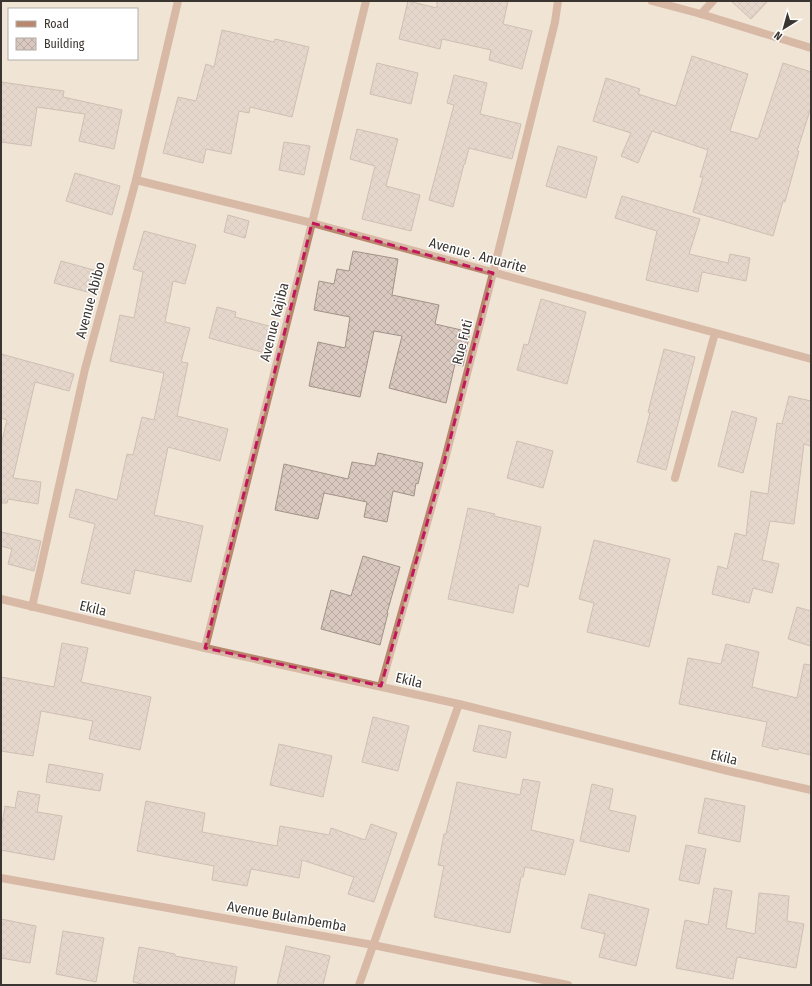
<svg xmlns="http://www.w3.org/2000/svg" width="812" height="986" font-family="'Fira Sans Condensed',sans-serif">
  <defs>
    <pattern id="building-cross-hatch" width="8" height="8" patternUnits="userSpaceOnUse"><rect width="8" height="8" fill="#d8c8be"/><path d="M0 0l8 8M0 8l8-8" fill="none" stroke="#baaca4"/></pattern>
  </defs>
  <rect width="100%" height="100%" fill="#f0e4d6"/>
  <g fill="url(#building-cross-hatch)" stroke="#a29389">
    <path d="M408 1 437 8V1H508L503 24 532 31 522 69 489 60 491 50 442 39 440 49 399 39Z"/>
    <path d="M731 1H768L751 19Z"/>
    <path d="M222 30 274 42 275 39 309 47 292 117 250 107 249 113 239 111 231 154 206 149 203 163 163 153 178 97 196 101 206 64 214 67Z"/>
    <path d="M692 56 748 74 730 131 758 139 783 63 811 72V107L797 151H799L785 202 783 201 773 236 693 212 703 177H700L708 150 652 131 638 163 621 156 631 133 593 121 606 78 640 89 638 94 676 106Z"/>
    <path d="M377 63 418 73 411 104 370 94Z"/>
    <path d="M454 75 487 83 480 114 521 124 512 159 469 148 465 164H464L453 207 429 200 454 105 447 103Z"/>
    <path d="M1 82 64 91 63 97 122 110 114 149 79 141 85 114 37 107 31 146 1 142Z"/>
    <path d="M357 129 398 139 386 186 420 195 411 231 362 219 375 166 350 159Z"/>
    <path d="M284 142 310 146 304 175 279 170Z"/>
    <path d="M558 146 597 157 586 198 546 186Z"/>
    <path d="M75 173 120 186 112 215 66 201Z"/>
    <path d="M622 196 700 219 689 254 728 263 730 254 750 258 746 281 702 272 698 292 646 280 657 231 615 218Z"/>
    <path d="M228 215 249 221 245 238 224 232Z"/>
    <path d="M144 231 196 245 185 284 173 281 165 322 190 328 181 362 188 363 177 416 228 429 220 461 168 447 154 515 203 526 191 582 135 570 130 594 81 583 95 524 69 517 76 489 117 500 127 454 133 455 142 417 154 420 164 373 110 361 120 315 134 318 143 272 133 269Z"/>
    <path d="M353 251 398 259 392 295 439 305 435 324 470 332 463 366 455 364 446 403 389 388 402 336 374 331 360 397 309 386 318 342 345 348 350 317 314 310 319 281 334 284 337 269 349 271Z"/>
    <path d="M61 261 101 272 95 294 54 283Z"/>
    <path d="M541 299 586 312 567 384 517 370 524 344 528 345Z"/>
    <path d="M217 307 236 312 235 317 276 328 269 354 209 338Z"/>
    <path d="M664 349 695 357 666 470 637 462 650 413 648 412Z"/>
    <path d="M1 354 74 374 69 391 35 382 13 478 41 482 38 504 8 499 7 503H1V445L7 420 1 418Z"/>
    <path d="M789 396 811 401V446L804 444 794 524 770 521 762 560 779 564 772 593 753 588 749 603 712 594 718 566 727 569 735 533 746 536 751 491 768 494 777 423 782 424Z"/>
    <path d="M732 411 757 418 743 473 718 466Z"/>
    <path d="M517 441 553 451 543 488 507 478Z"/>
    <path d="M378 453 423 463 418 484 416 483 414 496 393 491 387 522 364 517 367 502 324 493 318 519 275 510 284 464 348 479 352 462 375 466Z"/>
    <path d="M468 508 495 514 494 516 541 527 528 587 519 584 513 613 448 599Z"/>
    <path d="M1 532 41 541 34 571 8 564 12 549 1 546Z"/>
    <path d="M594 540 670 559 649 647 587 632 594 603 579 599Z"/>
    <path d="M363 556 400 567 387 613H388L380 645 321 629 331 590 351 596Z"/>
    <path d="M797 607 811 611V646L788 639Z"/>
    <path d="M62 643 88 648 81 682 151 697 140 750 89 739 93 721 41 711 33 756 1 751V677L54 687Z"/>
    <path d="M726 644 759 652 752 687 768 691 797 698 804 664 811 665V755L779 748 778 750 762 746 767 722 679 704 688 658 721 664Z"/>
    <path d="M373 717 409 726 398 771 362 762Z"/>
    <path d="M479 725 511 732 506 758 473 751Z"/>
    <path d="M279 744 332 756 323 797 270 785Z"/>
    <path d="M49 764 103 774 100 791 46 782Z"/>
    <path d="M523 779 540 782 531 830 574 840 565 875 525 867 523 877H521L510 933 434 917 444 866 438 865 444 834H446L457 782 520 795Z"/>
    <path d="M592 784 613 789 609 810 636 816 629 852 580 841Z"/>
    <path d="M18 791 40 795 37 812 62 816 54 860 1 850V831L5 806 15 808Z"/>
    <path d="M705 798 745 806 740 842 698 833Z"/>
    <path d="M146 801 205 813 202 832 277 846 280 826 329 835 331 828 365 840 371 824 397 833 374 902 348 894 354 877 302 860 299 878 251 869 247 886 212 880 214 866 137 851Z"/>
    <path d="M686 845 706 849 699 884 679 880Z"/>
    <path d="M714 888 732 891 726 928 755 934 759 893 789 896 787 921 804 924 796 968 737 957 733 979 676 968 685 920 708 925Z"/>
    <path d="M589 894 649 909 636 966 599 957 605 934 581 928Z"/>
    <path d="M1 919 36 926 30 963 1 958Z"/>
    <path d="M63 931 104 938 96 982 56 974Z"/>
    <path d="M286 946 330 956 323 985H277Z"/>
    <path d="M139 947 175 954V956L237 967 234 985H146L133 982Z"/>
  </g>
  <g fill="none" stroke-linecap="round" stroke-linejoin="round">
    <g stroke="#b9866e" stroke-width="8">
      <path d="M652 1 701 14 811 48"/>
      <path d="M701 14 713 1"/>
      <path d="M136 180 312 223 811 359"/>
      <path d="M675 478 715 333"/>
      <path d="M1 599 205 648 459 704 728 771 811 790"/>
      <path d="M32 607 85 369 136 180 178 1"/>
      <path d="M205 648 312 223 366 1"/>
      <path d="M381 686 444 463 493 273 555 22 558 1"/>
      <path d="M1 878 373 945 568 985"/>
      <path d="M359 985 459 704"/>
    </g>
  </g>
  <path d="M0 0H812V986H0ZM312 223 493 273 444 463 381 686 205 648Z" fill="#f0e4d6" fill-opacity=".55" fill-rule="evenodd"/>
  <path fill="none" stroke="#c2185b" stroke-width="3" stroke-dasharray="8 5" stroke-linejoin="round" d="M312 223 493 273 444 463 381 686 205 648Z"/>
  <g text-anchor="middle" stroke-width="3" stroke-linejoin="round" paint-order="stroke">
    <g font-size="14" fill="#3a3530" stroke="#fff">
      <text transform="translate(478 255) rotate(15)" y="5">Avenue . Anuarite</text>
      <text transform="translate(90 300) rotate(-75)" y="5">Avenue Abibo</text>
      <text transform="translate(274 322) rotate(-76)" y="5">Avenue Kajiba</text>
      <text transform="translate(462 342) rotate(-76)" y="5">Rue Futi</text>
      <text transform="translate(93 608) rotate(13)" y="5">Ekila</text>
      <text transform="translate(409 680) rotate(13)" y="5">Ekila</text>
      <text transform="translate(724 757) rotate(13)" y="5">Ekila</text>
      <text transform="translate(287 916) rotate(10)" y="5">Avenue Bulambemba</text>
    </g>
  </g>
  <rect width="812" height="986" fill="none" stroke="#3a3530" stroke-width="4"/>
  <rect x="8" y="8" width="130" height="52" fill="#ffffff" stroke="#b0aeac"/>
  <rect x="16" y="21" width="20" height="6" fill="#b9866e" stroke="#b0aeac"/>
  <text x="44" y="28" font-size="12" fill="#3a3530">Road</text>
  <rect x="16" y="38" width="20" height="12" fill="url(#building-cross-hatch)" stroke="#b0aeac"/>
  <text x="44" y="48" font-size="12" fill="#3a3530">Building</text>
  <g transform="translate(784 28) rotate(217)" stroke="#ffffff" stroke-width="3" paint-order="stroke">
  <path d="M0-3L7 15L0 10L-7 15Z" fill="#3a3530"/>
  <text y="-6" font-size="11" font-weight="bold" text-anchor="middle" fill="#3a3530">N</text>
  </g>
</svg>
